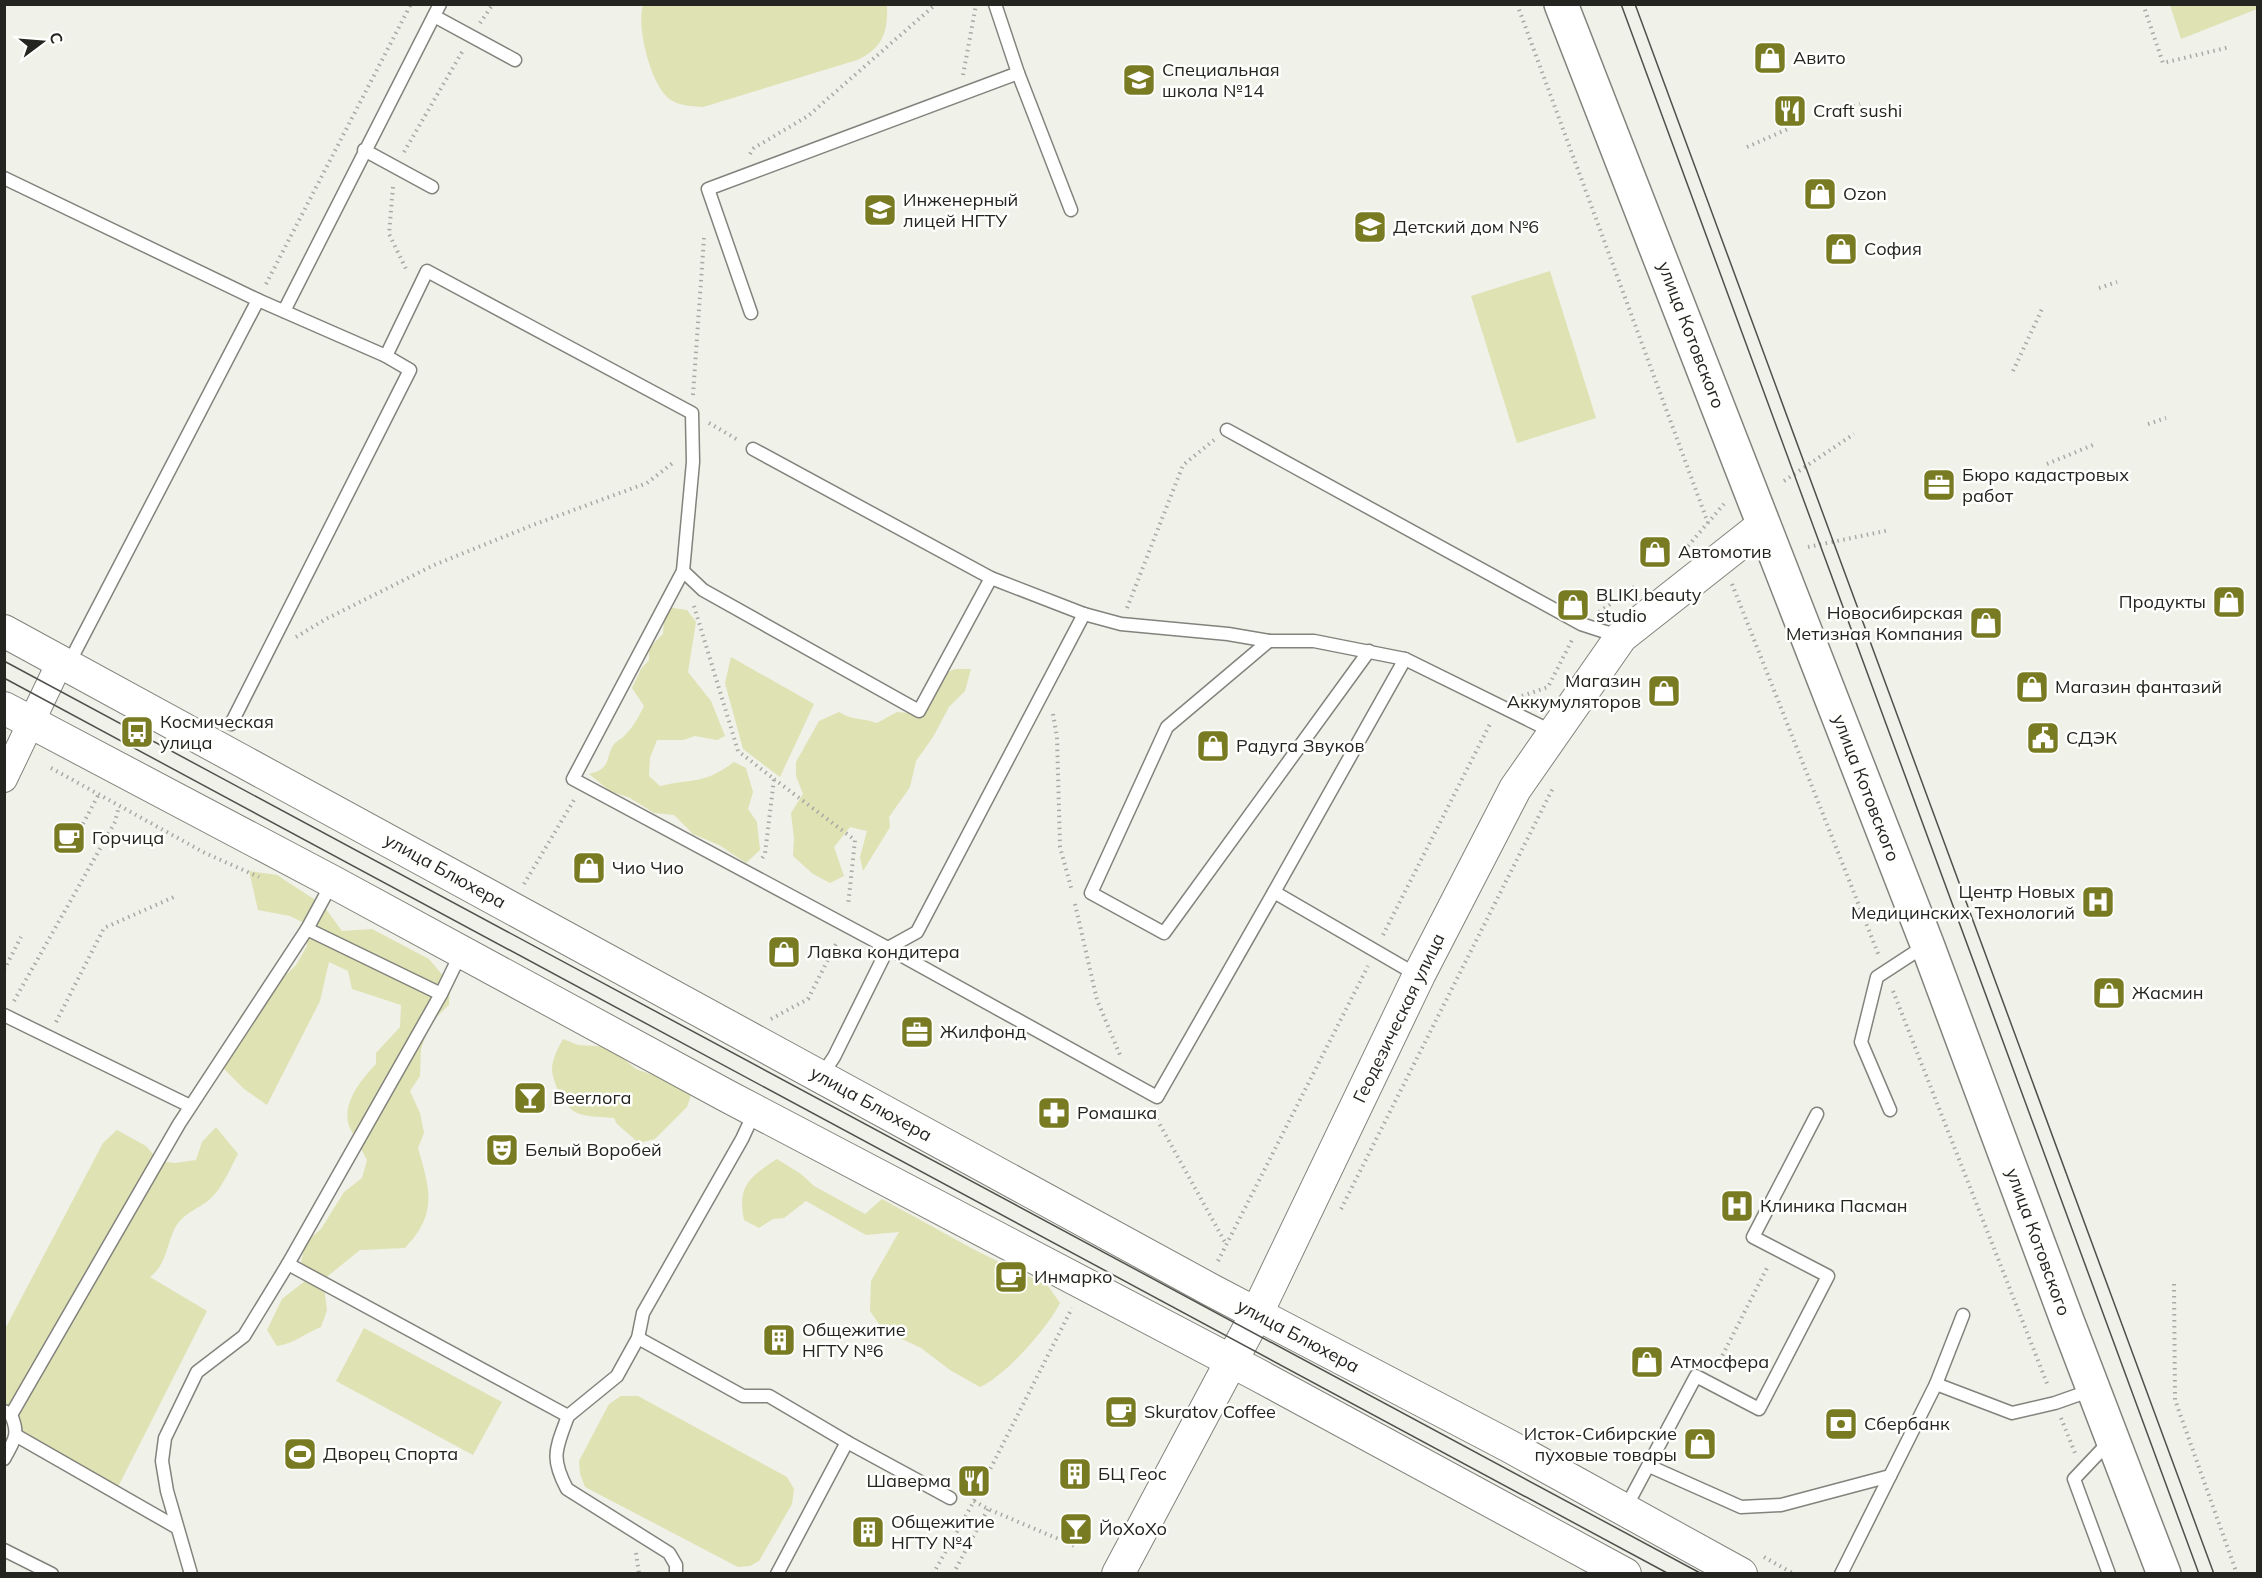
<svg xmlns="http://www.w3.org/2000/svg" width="2262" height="1578" font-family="Mulish,sans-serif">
  <rect width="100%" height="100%" fill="#f0f1e9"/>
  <g fill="#dfe2b3">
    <path d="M643 5H887C888 32 883 48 857 60L703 107C692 106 680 106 671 100 651 88 636 26 643 5Z"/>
    <path d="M2170 5H2257V9L2181 39Z"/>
    <path d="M1550 271 1596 418 1517 443 1471 296Z"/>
    <path d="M667 607 687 610 696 622 688 672 711 701 725 736 717 740 695 736 683 740H657L650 758 649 776 660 786C694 778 703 785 734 762L746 768 753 792 748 809 757 822 760 850 746 863 719 845 693 834 674 815 654 813 630 798 610 791 589 774C614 768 604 756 615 743 618 740 623 738 626 734 634 726 639 716 644 706L632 688 641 669 649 660V648L663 634 664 618Z"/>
    <path d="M731 657 814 704 780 777 743 749 725 683Z"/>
    <path d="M955 669H971L965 691 949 707 933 737 916 761 910 787 889 817 890 827 863 871 860 857 867 831 850 827 834 847 844 876 830 883 813 874 793 856 794 839 791 813 803 794 796 776V762L819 721 839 712C851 720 863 718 877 723L897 712 909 713 932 701 939 686 941 675Z"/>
    <path d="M249 871 277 875 323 905 342 931 372 929 429 959 450 984 449 1005 430 1023 421 1049 420 1076 410 1091 420 1113 424 1133 418 1148C430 1190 438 1213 405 1248L360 1250 323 1280 327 1310 321 1327C305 1333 294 1344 277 1346L267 1330 282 1299 305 1281 301 1262 306 1242 321 1229 344 1192 362 1178 367 1160C363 1151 349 1129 348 1122 344 1100 362 1079 376 1064V1053L400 1027 401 1005 352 989 348 971 329 962 320 1001 267 1105 244 1089 217 1062 241 1015 275 986 296 965 307 946 306 924 290 916 258 910Z"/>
    <path d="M563 1039 578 1045 609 1047 636 1069 656 1076 691 1095 687 1107 655 1139 639 1143 617 1124 614 1118C605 1117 585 1117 577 1113 564 1107 553 1083 552 1070 552 1059 558 1048 563 1039Z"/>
    <path d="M216 1127 238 1154C231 1167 224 1184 214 1195 203 1208 184 1211 175 1228 166 1245 167 1264 150 1277L207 1311 118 1487 18 1428 21 1423 14 1422 5 1408 4 1331 103 1143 117 1130 146 1146 159 1161 175 1163 196 1160 202 1142Z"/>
    <path d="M777 1159 801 1174 814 1186 865 1214 882 1199 973 1249 1048 1286 1060 1303C1047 1329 1006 1375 980 1387L950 1370 921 1348 883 1330 870 1311 871 1281 899 1232 866 1235 806 1201 784 1218 773 1219 759 1228 744 1220C737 1185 750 1177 777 1159Z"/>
    <path d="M364 1328 502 1402 473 1455 336 1381Z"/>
    <path d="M621 1396H638L787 1477 794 1489 792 1504 759 1561 750 1566 738 1567 585 1487 580 1474 579 1461 609 1404Z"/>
  </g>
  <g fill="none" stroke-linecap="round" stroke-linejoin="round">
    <defs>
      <g id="service">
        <path d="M434 16 515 60"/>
        <path d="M1018 73 1071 210"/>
        <path d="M364 150 432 187"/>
        <path d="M4 178 258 300 386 356 427 271 692 413 693 462 683 571 573 779 888 948 834 1057 821 1076"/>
        <path d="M284 311 440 4"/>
        <path d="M751 313 708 189 1018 73 995 4"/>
        <path d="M1227 430 1581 624 1621 637"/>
        <path d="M753 449 991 578 1084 614 1121 624 1228 634 1269 641H1314L1405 659"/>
        <path d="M683 571 703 590 919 711 991 578"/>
        <path d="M1269 641 1167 727 1091 893 1164 933 1369 651"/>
        <path d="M68 665 258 300"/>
        <path d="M231 724 410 370 386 356"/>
        <path d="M1274 892 1405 659 1553 732"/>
        <path d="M307 929 441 994"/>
        <path d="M888 948 1157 1097 1274 892 1417 975"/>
        <path d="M888 948 917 932 1084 614"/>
        <path d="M461 953 441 994 288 1264 568 1416 617 1376 638 1338 643 1313 742 1139 755 1111"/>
        <path d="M4 1015 190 1106"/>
        <path d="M1890 1110 1861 1042 1877 977 1926 945"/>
        <path d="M638 1338 743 1396H769L847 1442 950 1498"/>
        <path d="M1936 1384 2012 1413 2055 1403 2092 1390"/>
        <path d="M4 1411 11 1415 179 1124 307 929 332 883"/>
        <path d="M568 1416C556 1449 550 1457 567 1489L669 1553 676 1565V1574"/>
        <path d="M17 1436 176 1527"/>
        <path d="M4 1459C14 1440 20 1435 11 1415"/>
        <path d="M1649 1466 1741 1507 1781 1505 1890 1476"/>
        <path d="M1625 1509 1696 1376 1759 1409 1828 1276 1753 1237 1817 1114"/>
        <path d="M4 1550 52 1574"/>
        <path d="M191 1574 167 1491 162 1461 165 1438 197 1372 244 1336 288 1264"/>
        <path d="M777 1574 847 1442"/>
        <path d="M1841 1574 1936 1384 1963 1315"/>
        <path d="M2109 1574 2074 1479 2109 1442"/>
      </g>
      <path id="minor" d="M4 779 60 662"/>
      <g id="tertiary">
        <path d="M4 631 1213 1291 1509 1446 1741 1574"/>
        <path d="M4 708 333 882 727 1096 1256 1374 1625 1574"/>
        <path d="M1118 1574 1256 1315 1419 975 1515 789 1621 637 1763 525"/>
      </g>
      <path id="secondary" d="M1561 4 1927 944 2068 1323 2164 1574"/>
    </defs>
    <use href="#service" stroke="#82837c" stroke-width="15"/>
    <use href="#minor" stroke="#82837c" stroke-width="28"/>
    <use href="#tertiary" stroke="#82837c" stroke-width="34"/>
    <use href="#secondary" stroke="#82837c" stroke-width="36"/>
    <g stroke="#a9a9a3" stroke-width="4" stroke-dasharray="1.5 4.5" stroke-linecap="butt">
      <path d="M1517 4 1708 523"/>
      <path d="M2143 4 2163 63 2230 47"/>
      <path d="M480 23 493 4"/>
      <path d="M963 75 976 5"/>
      <path d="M1837 113 1860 104"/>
      <path d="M1747 147 1788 129"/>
      <path d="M404 152 462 52"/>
      <path d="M750 154 754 148 808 116 936 4"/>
      <path d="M393 187 389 234 407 271"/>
      <path d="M266 284 411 4"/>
      <path d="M2099 288 2117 282"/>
      <path d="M2013 371 2043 307"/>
      <path d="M693 395 704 238"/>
      <path d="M709 423 738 440"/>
      <path d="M2148 424 2166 418"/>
      <path d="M2047 464 2093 445"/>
      <path d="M1784 481 1854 434"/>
      <path d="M1688 546 1724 504"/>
      <path d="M1808 547 1890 530"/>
      <path d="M1732 584 1879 956"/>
      <path d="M694 606 738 751 774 779 765 854 761 860"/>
      <path d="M1127 608 1183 465 1214 440"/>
      <path d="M1599 612 1637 585"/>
      <path d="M296 637 326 619 434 565 533 525 647 483 674 462"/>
      <path d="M1522 696 1548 687 1572 640"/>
      <path d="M1053 714 1057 737 1060 847 1072 891"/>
      <path d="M51 768 205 853 259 877"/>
      <path d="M774 779 855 840 848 906"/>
      <path d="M80 829 99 794"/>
      <path d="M524 884 574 800"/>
      <path d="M1075 904 1097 1000 1120 1055"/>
      <path d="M1383 935 1491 722"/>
      <path d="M4 970 21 937"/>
      <path d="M1893 991 2048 1386"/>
      <path d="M14 1001 115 822 119 806"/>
      <path d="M771 1019 808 999 837 942"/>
      <path d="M56 1022 104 928 174 897"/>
      <path d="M1154 1114 1226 1244"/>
      <path d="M1341 1209 1554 786"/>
      <path d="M1218 1261 1368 966"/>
      <path d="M2174 1284 2175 1400 2237 1574"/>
      <path d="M1717 1366 1768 1266"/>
      <path d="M2061 1418 2075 1453"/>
      <path d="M974 1501 988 1509 1075 1546"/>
      <path d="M636 1553 639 1574"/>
      <path d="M1764 1557 1794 1574"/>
      <path d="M933 1574 974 1501 1072 1308"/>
      <path d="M953 1574 988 1509"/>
    </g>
    <use href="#service" stroke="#fff" stroke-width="12"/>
    <use href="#minor" stroke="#fff" stroke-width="26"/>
    <use href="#tertiary" stroke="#fff" stroke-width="32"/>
    <use href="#secondary" stroke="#fff" stroke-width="33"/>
    <g stroke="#50504c" stroke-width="1.5">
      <path d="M1621 4 2199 1574"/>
      <path d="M1635 4 2214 1574"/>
      <path d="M4 661 1702 1574"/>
      <path d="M4 678 1669 1574"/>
    </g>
  </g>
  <defs>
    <symbol id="shop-square" viewBox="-11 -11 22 22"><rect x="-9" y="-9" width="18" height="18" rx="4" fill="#797b23" stroke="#fffffe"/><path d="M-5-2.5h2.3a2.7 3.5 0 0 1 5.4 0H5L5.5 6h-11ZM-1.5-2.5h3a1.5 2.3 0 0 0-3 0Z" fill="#fff"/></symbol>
    <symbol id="school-square" viewBox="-11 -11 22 22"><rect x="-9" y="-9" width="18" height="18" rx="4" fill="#797b23" stroke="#fffffe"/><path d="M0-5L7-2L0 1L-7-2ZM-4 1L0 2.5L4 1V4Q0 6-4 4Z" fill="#fff"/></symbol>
    <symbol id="restaurant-square" viewBox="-11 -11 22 22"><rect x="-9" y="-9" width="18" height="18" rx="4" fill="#797b23" stroke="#fffffe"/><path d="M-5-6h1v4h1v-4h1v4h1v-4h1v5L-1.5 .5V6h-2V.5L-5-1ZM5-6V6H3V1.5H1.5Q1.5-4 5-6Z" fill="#fff"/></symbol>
    <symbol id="office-square" viewBox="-11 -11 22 22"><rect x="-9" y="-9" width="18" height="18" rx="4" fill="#797b23" stroke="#fffffe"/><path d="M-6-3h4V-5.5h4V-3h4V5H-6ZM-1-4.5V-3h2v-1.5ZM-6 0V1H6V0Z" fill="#fff"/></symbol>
    <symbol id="bus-square" viewBox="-11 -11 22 22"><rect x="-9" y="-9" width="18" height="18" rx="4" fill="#797b23" stroke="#fffffe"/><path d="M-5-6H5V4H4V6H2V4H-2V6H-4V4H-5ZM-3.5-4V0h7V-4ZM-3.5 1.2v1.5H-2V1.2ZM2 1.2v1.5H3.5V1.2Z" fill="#fff"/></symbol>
    <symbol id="civic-square" viewBox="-11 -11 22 22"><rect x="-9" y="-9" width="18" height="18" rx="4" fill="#797b23" stroke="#fffffe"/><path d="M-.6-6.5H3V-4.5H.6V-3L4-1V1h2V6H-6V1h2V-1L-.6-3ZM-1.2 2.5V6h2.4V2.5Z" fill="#fff"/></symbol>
    <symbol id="cafe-square" viewBox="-11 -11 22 22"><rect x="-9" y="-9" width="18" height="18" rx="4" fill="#797b23" stroke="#fffffe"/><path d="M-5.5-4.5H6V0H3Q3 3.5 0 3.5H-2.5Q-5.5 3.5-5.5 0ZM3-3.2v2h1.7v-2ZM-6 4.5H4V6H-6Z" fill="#fff"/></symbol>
    <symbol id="hospital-square" viewBox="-11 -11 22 22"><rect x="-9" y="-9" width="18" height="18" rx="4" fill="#797b23" stroke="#fffffe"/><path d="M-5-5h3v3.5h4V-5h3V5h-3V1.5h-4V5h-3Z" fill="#fff"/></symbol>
    <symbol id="bar-square" viewBox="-11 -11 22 22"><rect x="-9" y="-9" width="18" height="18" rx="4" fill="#797b23" stroke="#fffffe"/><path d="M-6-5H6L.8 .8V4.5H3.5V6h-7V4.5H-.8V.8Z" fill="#fff"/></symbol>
    <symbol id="pharmacy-square" viewBox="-11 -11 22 22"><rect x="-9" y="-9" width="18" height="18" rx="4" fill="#797b23" stroke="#fffffe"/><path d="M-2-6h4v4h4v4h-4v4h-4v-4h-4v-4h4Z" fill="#fff"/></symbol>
    <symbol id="theatre-square" viewBox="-11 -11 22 22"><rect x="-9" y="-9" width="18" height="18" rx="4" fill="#797b23" stroke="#fffffe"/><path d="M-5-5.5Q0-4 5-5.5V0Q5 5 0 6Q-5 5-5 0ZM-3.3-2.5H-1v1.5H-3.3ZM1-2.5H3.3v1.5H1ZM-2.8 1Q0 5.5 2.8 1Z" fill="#fff"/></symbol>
    <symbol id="building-square" viewBox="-11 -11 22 22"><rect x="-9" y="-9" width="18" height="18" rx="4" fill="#797b23" stroke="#fffffe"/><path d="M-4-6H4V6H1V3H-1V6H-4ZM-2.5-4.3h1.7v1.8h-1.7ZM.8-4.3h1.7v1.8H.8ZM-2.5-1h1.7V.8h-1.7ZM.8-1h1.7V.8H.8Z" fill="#fff"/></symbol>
    <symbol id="bank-square" viewBox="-11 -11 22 22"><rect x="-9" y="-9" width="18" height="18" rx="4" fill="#797b23" stroke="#fffffe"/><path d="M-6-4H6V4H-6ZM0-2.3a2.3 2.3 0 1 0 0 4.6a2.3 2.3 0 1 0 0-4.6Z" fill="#fff"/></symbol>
    <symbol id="stadium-square" viewBox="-11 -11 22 22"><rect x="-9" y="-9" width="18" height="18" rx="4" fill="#797b23" stroke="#fffffe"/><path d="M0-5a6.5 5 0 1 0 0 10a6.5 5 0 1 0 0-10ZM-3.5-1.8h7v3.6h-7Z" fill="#fff"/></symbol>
  </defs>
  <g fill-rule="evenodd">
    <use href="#shop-square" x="1751" y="39" width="38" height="38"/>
    <use href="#school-square" x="1120" y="61" width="38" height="38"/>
    <use href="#restaurant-square" x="1771" y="92" width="38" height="38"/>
    <use href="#shop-square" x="1801" y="175" width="38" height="38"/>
    <use href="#school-square" x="861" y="191" width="38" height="38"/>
    <use href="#school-square" x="1351" y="208" width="38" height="38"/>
    <use href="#shop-square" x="1822" y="230" width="38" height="38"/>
    <use href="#office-square" x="1920" y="466" width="38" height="38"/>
    <use href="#shop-square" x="1636" y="533" width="38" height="38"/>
    <use href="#shop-square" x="2210" y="583" width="38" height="38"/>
    <use href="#shop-square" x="1554" y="586" width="38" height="38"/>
    <use href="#shop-square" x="1967" y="604" width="38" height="38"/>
    <use href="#shop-square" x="2013" y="668" width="38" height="38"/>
    <use href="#shop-square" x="1645" y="672" width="38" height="38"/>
    <use href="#bus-square" x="118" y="713" width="38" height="38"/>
    <use href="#civic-square" x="2024" y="719" width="38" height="38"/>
    <use href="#shop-square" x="1194" y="727" width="38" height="38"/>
    <use href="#cafe-square" x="50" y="819" width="38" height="38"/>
    <use href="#shop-square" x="570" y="849" width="38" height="38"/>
    <use href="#hospital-square" x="2079" y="883" width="38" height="38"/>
    <use href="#shop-square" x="765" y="933" width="38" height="38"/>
    <use href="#shop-square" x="2090" y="974" width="38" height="38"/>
    <use href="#office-square" x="898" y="1013" width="38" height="38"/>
    <use href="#bar-square" x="511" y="1079" width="38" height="38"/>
    <use href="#pharmacy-square" x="1035" y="1094" width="38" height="38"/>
    <use href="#theatre-square" x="483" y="1131" width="38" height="38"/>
    <use href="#hospital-square" x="1718" y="1187" width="38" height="38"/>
    <use href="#cafe-square" x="992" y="1258" width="38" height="38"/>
    <use href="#building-square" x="760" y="1321" width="38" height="38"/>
    <use href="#shop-square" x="1628" y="1343" width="38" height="38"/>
    <use href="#cafe-square" x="1102" y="1393" width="38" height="38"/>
    <use href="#bank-square" x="1822" y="1405" width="38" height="38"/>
    <use href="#shop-square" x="1681" y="1425" width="38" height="38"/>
    <use href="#stadium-square" x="281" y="1435" width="38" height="38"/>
    <use href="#building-square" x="1056" y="1455" width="38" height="38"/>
    <use href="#restaurant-square" x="955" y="1462" width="38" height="38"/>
    <use href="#bar-square" x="1057" y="1510" width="38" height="38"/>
    <use href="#building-square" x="849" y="1513" width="38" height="38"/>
  </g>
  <g text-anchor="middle" stroke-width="5" stroke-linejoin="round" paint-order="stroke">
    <g font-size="18" fill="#242421" stroke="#fffffe" text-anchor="start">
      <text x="1793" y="64">Авито</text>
      <text x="1162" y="76">Специальная<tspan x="1162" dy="21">школа №14</tspan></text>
      <text x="1813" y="117">Craft sushi</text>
      <text x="1843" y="200">Ozon</text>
      <text x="903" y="206">Инженерный<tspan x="903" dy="21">лицей НГТУ</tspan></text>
      <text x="1393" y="233">Детский дом №6</text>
      <text x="1864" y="255">София</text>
      <text x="1962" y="481">Бюро кадастровых<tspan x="1962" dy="21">работ</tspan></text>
      <text x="1678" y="558">Автомотив</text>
      <text x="1596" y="601">BLIKI beauty<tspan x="1596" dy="21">studio</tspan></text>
      <text x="2206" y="608" text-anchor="end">Продукты</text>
      <text x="1963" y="619" text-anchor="end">Новосибирская<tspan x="1963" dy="21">Метизная Компания</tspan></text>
      <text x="1641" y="687" text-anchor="end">Магазин<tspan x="1641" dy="21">Аккумуляторов</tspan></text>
      <text x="2055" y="693">Магазин фантазий</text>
      <text x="160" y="728">Космическая<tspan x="160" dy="21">улица</tspan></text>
      <text x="2066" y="744">СДЭК</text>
      <text x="1236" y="752">Радуга Звуков</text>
      <text x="92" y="844">Горчица</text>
      <text x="612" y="874">Чио Чио</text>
      <text x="2075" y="898" text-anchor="end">Центр Новых<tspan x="2075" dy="21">Медицинских Технологий</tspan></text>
      <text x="807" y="958">Лавка кондитера</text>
      <text x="2132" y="999">Жасмин</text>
      <text x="940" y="1038">Жилфонд</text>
      <text x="553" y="1104">Beerлога</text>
      <text x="1077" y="1119">Ромашка</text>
      <text x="525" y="1156">Белый Воробей</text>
      <text x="1760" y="1212">Клиника Пасман</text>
      <text x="1034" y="1283">Инмарко</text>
      <text x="802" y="1336">Общежитие<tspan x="802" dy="21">НГТУ №6</tspan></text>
      <text x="1670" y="1368">Атмосфера</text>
      <text x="1144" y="1418">Skuratov Coffee</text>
      <text x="1864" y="1430">Сбербанк</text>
      <text x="1677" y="1440" text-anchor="end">Исток-Сибирские<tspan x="1677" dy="21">пуховые товары</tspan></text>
      <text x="323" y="1460">Дворец Спорта</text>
      <text x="1098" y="1480">БЦ Геос</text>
      <text x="951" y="1487" text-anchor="end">Шаверма</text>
      <text x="891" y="1528">Общежитие<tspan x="891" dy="21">НГТУ №4</tspan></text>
      <text x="1099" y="1535">ЙоХоХо</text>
    </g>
    <g font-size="18" fill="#242421" stroke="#fffffe">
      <text transform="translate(1691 335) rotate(69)" y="6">улица Котовского</text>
      <text transform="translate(1866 788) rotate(69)" y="6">улица Котовского</text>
      <text transform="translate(445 871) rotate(29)" y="6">улица Блюхера</text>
      <text transform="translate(1399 1018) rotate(-64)" y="6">Геодезическая улица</text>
      <text transform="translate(871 1104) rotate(29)" y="6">улица Блюхера</text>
      <text transform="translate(2038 1242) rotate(70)" y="6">улица Котовского</text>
      <text transform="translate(1298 1336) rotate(28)" y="6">улица Блюхера</text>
    </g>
  </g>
  <rect width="2262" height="1578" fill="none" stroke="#242421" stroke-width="12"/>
  <g transform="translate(42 42) rotate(74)" stroke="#fffffe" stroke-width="4.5" paint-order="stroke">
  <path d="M0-4.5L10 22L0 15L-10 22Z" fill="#242421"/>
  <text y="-9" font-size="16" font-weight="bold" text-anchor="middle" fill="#242421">С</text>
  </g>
</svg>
